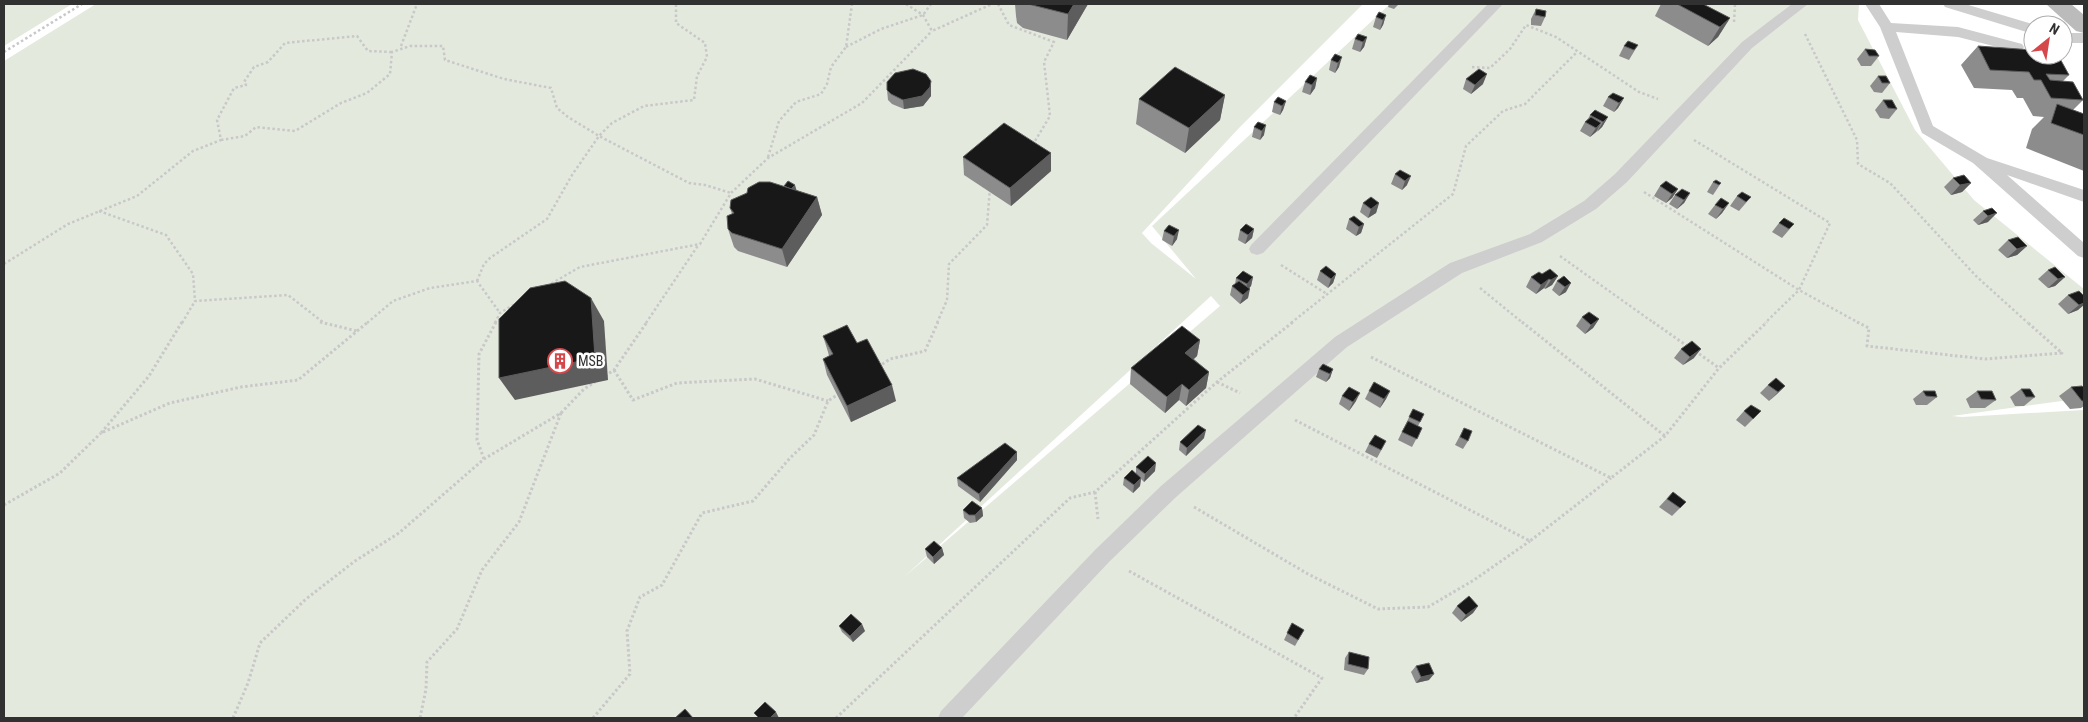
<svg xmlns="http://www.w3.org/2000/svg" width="2088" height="722" font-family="'Roboto Condensed',sans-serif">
  <rect width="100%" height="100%" fill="#fff"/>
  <g fill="#e4e9de" fill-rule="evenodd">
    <path d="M4 4H72L4 46Z"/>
    <path d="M96 4H1363L1238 129 1142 233 1151 243 1196 279 1152 226 1390 4H1859L1858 20 1915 130 1974 200 2084 289V398L1952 416 1962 417 2084 410V718H4V61ZM1211 296 1220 306 904 577Z"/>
  </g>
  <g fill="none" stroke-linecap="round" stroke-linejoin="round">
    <g stroke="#c8c8c8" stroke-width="2.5" stroke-dasharray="2.5 2.5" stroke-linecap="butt">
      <path d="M906 4 923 15 932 31 992 4"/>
      <path d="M998 4 1009 25 1054 42 1044 62 1050 116 1032 146"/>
      <path d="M1734 22 1735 4"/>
      <path d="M1805 34 1857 140 1858 164 1890 183 1976 276 2028 323"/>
      <path d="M401 46 417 4"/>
      <path d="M846 47 881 29 923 15 931 4"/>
      <path d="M4 52 82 4"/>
      <path d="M1472 67 1490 68 1510 49 1526 25 1556 37 1639 92 1658 99"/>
      <path d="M221 140 245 136 256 127 295 131 341 103 367 93 390 74 392 52 410 46H443L445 60 504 79 551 88 557 108 568 117 599 136 689 183 705 185 731 193"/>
      <path d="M1694 140 1830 223 1799 290 1765 323"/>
      <path d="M768 157 779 121 796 102 821 94 827 84 831 67 846 47 852 4"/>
      <path d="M1644 192 1799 290 1859 323"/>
      <path d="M99 211 166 235 193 274 195 301 288 295 324 323"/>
      <path d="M1560 256 1654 323"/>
      <path d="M4 264 68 224 137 196 193 151 221 140 217 120 234 88 246 85 244 82 254 67 268 62 285 43 357 36 368 51 392 52"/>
      <path d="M1281 265 1327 294"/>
      <path d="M477 281 484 264 490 258 547 219 572 175 599 136 612 123 644 106 694 100 697 76 707 57 705 43 676 23V4"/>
      <path d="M547 286 580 267 700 244 731 193 768 158 862 103 932 31"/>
      <path d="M1480 288 1523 323"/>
      <path d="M182 323 195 301"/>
      <path d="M367 323 393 301 430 288 477 281 500 313"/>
      <path d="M495 323 500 313 515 304"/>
      <path d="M646 323 699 244"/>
      <path d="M937 323 947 300 949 264 987 225 990 188"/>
      <path d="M1291 323 1453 194 1466 146 1503 111 1525 104 1577 52"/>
    </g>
    <g stroke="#c8c8c8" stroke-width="3" stroke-dasharray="2.5 2.5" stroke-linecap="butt">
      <path d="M182 322 149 376 101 433 170 403 241 387 298 380 368 322"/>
      <path d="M320 322 357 331"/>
      <path d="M1522 322 1665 436"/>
      <path d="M1653 322 1690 348"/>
      <path d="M1857 322 1869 328 1867 346 1985 359 2062 353 2027 322"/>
      <path d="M1695 351 1719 368"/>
      <path d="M1371 357 1611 478 1665 436 1719 368 1767 322"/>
      <path d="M878 367 890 359 925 351 938 322"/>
      <path d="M614 370 633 400 677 383 755 379 828 401"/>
      <path d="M605 376 614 370 647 322"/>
      <path d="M1217 382 1240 393"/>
      <path d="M561 413 584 389 595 382"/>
      <path d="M1295 420 1530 541 1611 478"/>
      <path d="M484 459 477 440 479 354 496 322"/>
      <path d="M1095 492 1098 519"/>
      <path d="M4 505 60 473 101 433"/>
      <path d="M1194 507 1308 574 1378 609 1428 607 1474 580 1530 541"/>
      <path d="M1129 571 1322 678 1294 718"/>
      <path d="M233 718 248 683 260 643 306 599 355 561 399 533 484 459 561 413 519 522 482 570 457 629 427 662 426 689 420 718"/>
      <path d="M593 718 630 674 627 631 640 597 662 585 702 513 753 501 790 458 814 435 828 401 840 393"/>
      <path d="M836 718 1070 498 1095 492 1217 382 1293 322"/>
    </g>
    <g fill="#cecece" fill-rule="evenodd">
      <path d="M1488 4H1503L1263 253 1257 255 1251 253 1249 249 1251 245Z"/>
      <path d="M1792 4H1808L1752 48 1627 182 1596 209 1542 242 1462 273 1347 347 1175 498 1109 562 962 718H938L941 711 1095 550 1161 486 1335 337 1450 263 1530 234 1584 201 1615 174 1742 42Z"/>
      <path d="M1865 4H1879L1891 23 1958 27 2022 44 2024 47 2022 50 2017 52 1958 37 1896 32 1933 126 1987 158 2084 190V202L2007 175 2084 243V258L2078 256 1973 163 1922 133 1880 27Z"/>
      <path d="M1943 4H1965L2036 25H2033V34L1945 7Z"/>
      <rect x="2063" y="33" width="21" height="10"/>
    </g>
    <path fill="#bbb" fill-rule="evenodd" d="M2046 4H2071L2084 15V33L2076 31Z"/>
  </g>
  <g fill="#8c8c8c">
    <path d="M1015 4H1088L1067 40 1023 28 1017 23 1016 16Z"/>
    <path d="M1389 4H1399L1394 9 1388 7Z"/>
    <path d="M1661 4H1703L1730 18 1718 37 1708 46 1655 16Z"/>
    <path d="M1536 9 1545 17 1541 26 1531 25V19Z"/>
    <path d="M1386 15 1383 25 1380 30 1373 27 1376 17Z"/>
    <path d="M1367 37 1364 47 1360 52 1352 49 1355 39Z"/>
    <path d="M1638 45 1629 60 1619 56 1624 46Z"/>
    <path d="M1978 46 2069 75 2063 81 2083 100 2073 110 2084 114V171L2026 148 2032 129 2044 117 2033 116 2023 98H2017L2012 90 1974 88 1961 65Z"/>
    <path d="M1865 49 1879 56 1871 66H1861L1857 59Z"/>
    <path d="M1335 54 1339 67 1335 73 1329 70 1331 60Z"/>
    <path d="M1878 76 1890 83 1882 93 1874 92 1870 86Z"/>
    <path d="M1317 78 1315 88 1310 95 1302 92 1305 82Z"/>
    <path d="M1466 79 1483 84 1471 94 1463 89Z"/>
    <path d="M931 81V96L923 106 904 109 892 104 888 100 887 90Z"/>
    <path d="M1225 95 1220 120 1185 153 1136 124 1139 99Z"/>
    <path d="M1608 97 1624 98 1618 108 1614 112 1603 106Z"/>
    <path d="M1883 100 1897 109 1889 119 1880 118 1875 110Z"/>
    <path d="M1286 101 1283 110 1280 115 1272 112 1274 102Z"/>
    <path d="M1590 115 1608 117 1602 127 1590 137 1580 131 1585 122 1588 119Z"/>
    <path d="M1258 122 1264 135 1260 140 1252 137 1254 127Z"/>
    <path d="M1051 153V171L1011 206 964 175 963 157Z"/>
    <path d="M1400 170 1407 185 1402 190 1391 184 1395 174Z"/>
    <path d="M1953 178 1971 183 1962 192 1951 195 1944 187Z"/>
    <path d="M1713 182 1721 183 1713 195 1707 192Z"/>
    <path d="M784 186 817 197 822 215 787 267 738 251 734 247 728 229 732 214 730 208 747 193 784 187Z"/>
    <path d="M1660 186 1678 189 1672 198 1666 203 1654 196Z"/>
    <path d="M1690 193 1684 203 1677 209 1669 204 1675 195Z"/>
    <path d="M1737 196 1751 197 1739 211 1730 206Z"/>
    <path d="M1363 203H1379L1376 213 1368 218 1360 212Z"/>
    <path d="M1729 203 1722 213 1716 219 1708 214 1715 205Z"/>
    <path d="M1992 208 1988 222 1978 225 1973 220 1983 211Z"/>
    <path d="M1349 219 1364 224 1361 233 1356 236 1346 229Z"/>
    <path d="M1779 223 1794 224 1782 238 1772 232Z"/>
    <path d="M1169 225 1177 239 1172 246 1162 240 1164 231Z"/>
    <path d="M1254 229 1252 238 1245 244 1238 240 1240 230Z"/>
    <path d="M2008 240 2027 246 2017 255 2007 258 1998 250Z"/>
    <path d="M2048 270 2065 277 2055 286 2048 288 2038 279Z"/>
    <path d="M1320 271 1336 274 1333 283 1328 288 1317 280Z"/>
    <path d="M1542 274 1558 276 1552 285 1545 289 1544 288 1536 294 1526 287 1531 277Z"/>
    <path d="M1564 276 1566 292 1559 296 1552 290 1557 281Z"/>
    <path d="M1253 277 1251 286 1249 288 1248 298 1240 304 1230 295 1232 286 1235 284 1236 278Z"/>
    <path d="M2068 295 2084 296 2078 310 2068 314 2058 304Z"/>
    <path d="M1582 317 1599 319 1593 328 1585 334 1576 326Z"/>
    <path d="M823 336 857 343 896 401 851 422 827 375 823 359 829 356 828 352Z"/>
    <path d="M1200 340 1197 356 1194 359 1209 372 1206 388 1186 406 1179 400 1165 413 1130 384 1131 368Z"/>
    <path d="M1681 349 1694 358 1683 365 1674 358Z"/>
    <path d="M1319 369H1333L1330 378 1326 382 1316 377Z"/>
    <path d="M1768 385 1785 386 1769 401 1760 393Z"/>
    <path d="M2071 387 2084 388V406L2081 408 2070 409 2059 396Z"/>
    <path d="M2021 389 2035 397 2024 406H2015L2010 397Z"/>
    <path d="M1369 391H1390L1386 399 1380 408 1365 399Z"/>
    <path d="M1923 391 1937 397 1927 405H1916L1913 399Z"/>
    <path d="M1977 391 1996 400 1985 408H1970L1966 399Z"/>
    <path d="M1342 396 1356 401 1349 411 1339 404Z"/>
    <path d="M1413 409 1424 414 1418 426 1422 428 1412 447 1398 440Z"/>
    <path d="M1744 411H1761L1745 427 1736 420Z"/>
    <path d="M1464 428 1468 441 1463 449 1455 445Z"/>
    <path d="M1204 438 1186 456 1179 450 1180 442Z"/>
    <path d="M1369 444 1382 449 1377 458 1365 452Z"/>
    <path d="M1017 452V460L980 502 958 486 957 478Z"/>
    <path d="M1136 467 1155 471 1144 482 1141 479 1140 486 1133 493 1123 485 1124 478 1136 473Z"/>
    <path d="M1673 492 1686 502 1672 516 1659 507Z"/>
    <path d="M982 508 983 516 976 522 970 523 964 518 963 510Z"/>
    <path d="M942 548 944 555 934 564 927 557 925 549Z"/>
    <path d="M1457 606H1478L1473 613 1461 622 1452 613Z"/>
    <path d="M1292 623 1304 630 1295 646 1284 640Z"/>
    <path d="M839 626 865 631 853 642 842 632Z"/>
    <path d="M1349 652 1368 669 1364 675 1344 670 1345 658Z"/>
    <path d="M1416 666 1429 680 1416 683 1411 672Z"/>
  </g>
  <g fill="#5d5d5d">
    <path d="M1074 4H1088L1067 40 1068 14Z"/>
    <path d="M1386 15 1383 25 1380 30 1383 20Z"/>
    <path d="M1730 18 1718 37 1708 46 1720 27Z"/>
    <path d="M1367 37 1364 47 1360 52 1363 42Z"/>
    <path d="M1342 57 1339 67 1335 73 1338 63Z"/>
    <path d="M1487 74 1483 84 1471 94 1475 85Z"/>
    <path d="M1317 78 1315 88 1310 95 1312 85Z"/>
    <path d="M931 81V96L923 106 904 109 903 100Z"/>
    <path d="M1225 95 1220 120 1185 153 1189 128Z"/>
    <path d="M1624 98 1618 108 1614 112 1619 103Z"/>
    <path d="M1286 101 1283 110 1280 115 1282 106Z"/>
    <path d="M1608 117 1602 127 1597 132 1603 122Z"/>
    <path d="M1601 123 1596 132 1590 137 1596 128Z"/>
    <path d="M1266 125 1264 135 1260 140 1262 131Z"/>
    <path d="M1051 153V171L1011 206 1010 188Z"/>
    <path d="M1411 176 1407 185 1402 190 1405 181Z"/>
    <path d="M1971 183 1962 192 1951 195 1960 185Z"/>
    <path d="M795 185 798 195 791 189Z"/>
    <path d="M1678 189 1672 198 1666 203 1672 194Z"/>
    <path d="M1690 193 1684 203 1677 209 1684 200Z"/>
    <path d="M817 197 822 215 787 267 782 249Z"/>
    <path d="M1379 203 1376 213 1368 218 1371 209Z"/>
    <path d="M1729 203 1722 213 1716 219 1723 209Z"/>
    <path d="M1997 213 1988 222 1978 225 1988 216Z"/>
    <path d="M1364 224 1361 233 1356 236 1359 227Z"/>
    <path d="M1254 229 1252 238 1245 244 1248 235Z"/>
    <path d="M1179 230 1177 239 1172 246 1174 236Z"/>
    <path d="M2027 246 2017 255 2007 258 2017 249Z"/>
    <path d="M1336 274 1333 283 1328 288 1331 279Z"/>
    <path d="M1558 276 1552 285 1545 289 1551 280Z"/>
    <path d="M1253 277 1251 286 1245 293 1247 284Z"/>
    <path d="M2065 277 2055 286 2048 288 2058 279Z"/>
    <path d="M1549 279 1544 288 1536 294 1541 285Z"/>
    <path d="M1571 283 1566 292 1559 296 1565 287Z"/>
    <path d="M1250 289 1248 298 1240 304 1243 295Z"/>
    <path d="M591 298 604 321 608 380 515 400 499 378Z"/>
    <path d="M2084 303V305L2078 310 2068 314 2079 305Z"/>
    <path d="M1599 319 1593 328 1585 334 1591 325Z"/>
    <path d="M1200 340 1197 356 1182 369 1185 353Z"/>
    <path d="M1701 349 1694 358 1683 365 1690 357Z"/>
    <path d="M1333 369 1330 378 1326 382 1330 374Z"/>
    <path d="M1209 372 1206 388 1186 406 1189 390Z"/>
    <path d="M1182 384 1179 400 1165 413 1167 397Z"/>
    <path d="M892 385 896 401 851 422 847 406Z"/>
    <path d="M1785 386 1777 394 1769 401 1778 392Z"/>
    <path d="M1390 391 1386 399 1380 408 1384 399Z"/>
    <path d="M1360 393 1356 401 1349 411 1353 402Z"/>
    <path d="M1206 430 1204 438 1186 456 1187 448Z"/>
    <path d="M1017 452V460L980 502 979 494Z"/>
    <path d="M1156 463 1155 471 1144 482 1145 474Z"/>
    <path d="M1141 478 1140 486 1133 493 1134 485Z"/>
    <path d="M982 508 983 516 976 522 975 515Z"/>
    <path d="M942 548 944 555 934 564 933 557Z"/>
    <path d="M1478 606 1473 613 1461 622 1466 615Z"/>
    <path d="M862 624 865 631 853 642 850 636Z"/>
    <path d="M1434 674 1429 680 1416 683 1421 677Z"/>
    <path d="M776 712 779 718H770Z"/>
  </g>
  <g fill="#181818" stroke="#5d5d5d">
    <path d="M1028 4H1074L1068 14Z"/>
    <path d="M1677 4H1703L1730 18 1720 27Z"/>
    <path d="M1536 9 1546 11 1545 17 1535 15Z"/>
    <path d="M1379 12 1386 15 1383 20 1376 17Z"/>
    <path d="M1358 34 1367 37 1363 42 1355 39Z"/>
    <path d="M1628 41 1638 45 1634 50 1624 46Z"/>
    <path d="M1978 46 2033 50V55H2058L2069 75 2046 74 2050 80 2073 82 2083 100 2051 98 2041 80H2034L2029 72 1990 70Z"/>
    <path d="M1865 49 1875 50 1879 56H1869Z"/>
    <path d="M1335 54 1342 57 1338 63 1331 60Z"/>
    <path d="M1175 67 1225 95 1189 128 1139 99Z"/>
    <path d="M913 69 926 74 931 81 930 87 922 96 903 100 891 94 887 90V82L895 73Z"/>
    <path d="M1479 69 1487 74 1475 85 1466 79Z"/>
    <path d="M1310 75 1317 78 1312 85 1305 82Z"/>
    <path d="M1878 76H1886L1890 83H1882Z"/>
    <path d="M1613 93 1624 98 1619 103 1608 97Z"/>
    <path d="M1278 97 1286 101 1282 106 1274 102Z"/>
    <path d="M1883 100H1892L1897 109 1888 108Z"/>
    <path d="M2057 104 2084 114V135L2051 123Z"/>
    <path d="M1595 110 1608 117 1603 122 1590 115Z"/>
    <path d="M1591 117 1601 123 1596 128 1585 122Z"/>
    <path d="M1258 122 1266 125 1262 131 1254 127Z"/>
    <path d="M1004 123 1051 153 1010 188 963 157Z"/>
    <path d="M1400 170 1411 176 1405 181 1395 174Z"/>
    <path d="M1964 175 1971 183 1960 185 1953 178Z"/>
    <path d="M1716 180 1721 183 1719 185 1713 182Z"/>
    <path d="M788 181 795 185 791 189 784 186Z"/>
    <path d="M1666 181 1678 189 1672 194 1660 186Z"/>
    <path d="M759 182H770L817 197 782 249 732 233 728 229 727 216 734 213 730 208 731 200 747 193 748 188Z"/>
    <path d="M1682 189 1690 193 1684 200 1675 195Z"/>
    <path d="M1742 192 1751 197 1746 202 1737 196Z"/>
    <path d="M1371 197 1379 203 1371 209 1363 203Z"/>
    <path d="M1721 198 1729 203 1723 209 1715 205Z"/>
    <path d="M1992 208 1997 213 1988 216 1983 211Z"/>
    <path d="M1354 216 1364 224 1359 227 1349 219Z"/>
    <path d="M1784 218 1794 224 1789 229 1779 223Z"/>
    <path d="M1246 224 1254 229 1248 235 1240 230Z"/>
    <path d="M1169 225 1179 230 1174 236 1164 231Z"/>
    <path d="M2018 237 2027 246 2017 249 2008 240Z"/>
    <path d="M1326 266 1336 274 1331 279 1320 271Z"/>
    <path d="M2055 267 2065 277 2058 279 2048 270Z"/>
    <path d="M1550 269 1558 276 1551 280 1549 279 1541 285 1531 277 1539 272 1542 274Z"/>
    <path d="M1243 271 1253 277 1247 284 1236 278Z"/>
    <path d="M1564 276 1571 283 1565 287 1557 281Z"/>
    <path d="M565 281 591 298 595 358 499 378V319L530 288Z"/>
    <path d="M1239 281 1250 289 1243 295 1232 286Z"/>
    <path d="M2079 291 2084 296V303L2079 305 2068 295Z"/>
    <path d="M1589 312 1599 319 1591 325 1582 317Z"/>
    <path d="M847 325 857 343 867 339 892 385 847 406 823 359 833 354 823 336Z"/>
    <path d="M1182 326 1200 340 1185 353 1209 372 1189 390 1182 384 1167 397 1131 368Z"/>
    <path d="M1692 341 1701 349 1690 357 1681 349Z"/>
    <path d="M1323 364 1333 369 1330 374 1319 369Z"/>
    <path d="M1776 378 1785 386 1778 392 1768 385Z"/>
    <path d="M1374 382 1390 391 1384 399 1369 391Z"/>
    <path d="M2082 386 2084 388V401H2082L2071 387Z"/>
    <path d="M1349 387 1360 393 1353 402 1342 396Z"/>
    <path d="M2021 389H2030L2035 397H2026Z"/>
    <path d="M1923 391H1935L1937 397 1926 396Z"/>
    <path d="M1977 391H1992L1996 400 1981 399Z"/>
    <path d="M1751 405 1761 411 1753 419 1744 411Z"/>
    <path d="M1413 409 1424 414 1420 422 1409 417Z"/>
    <path d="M1408 421 1422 428 1417 439 1402 432Z"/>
    <path d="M1198 425 1206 430 1187 448 1180 442Z"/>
    <path d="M1464 428 1472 431 1468 441 1460 437Z"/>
    <path d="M1375 435 1386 441 1381 450 1369 444Z"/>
    <path d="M1005 443 1017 452 979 494 957 478Z"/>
    <path d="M1148 456 1156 463 1145 474 1136 467Z"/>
    <path d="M1132 470 1141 478 1134 485 1124 478Z"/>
    <path d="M1673 492 1686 502 1680 508 1667 499Z"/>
    <path d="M972 501 982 508 975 515H969L963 510Z"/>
    <path d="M934 541 942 548 933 557 925 549Z"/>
    <path d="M1469 596 1478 606 1466 615 1457 606Z"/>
    <path d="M851 614 862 624 850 636 839 626Z"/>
    <path d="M1292 623 1304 630 1298 640 1287 633Z"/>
    <path d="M1349 652 1369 657 1368 669 1348 664Z"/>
    <path d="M1429 663 1434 674 1421 677 1416 666Z"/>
    <path d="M765 702 776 712 770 718H759L754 713Z"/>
    <path d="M685 709 693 718H675Z"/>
  </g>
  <defs>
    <symbol id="building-ring" viewBox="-11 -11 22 22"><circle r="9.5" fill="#fff" stroke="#d4484c" stroke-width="1.5"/><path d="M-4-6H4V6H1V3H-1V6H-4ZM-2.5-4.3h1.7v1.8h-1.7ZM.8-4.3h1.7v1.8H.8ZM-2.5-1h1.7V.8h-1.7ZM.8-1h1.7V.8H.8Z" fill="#d4484c"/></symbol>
  </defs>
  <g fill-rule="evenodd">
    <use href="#building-ring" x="546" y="347" width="28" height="28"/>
  </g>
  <g text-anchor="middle" stroke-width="5" stroke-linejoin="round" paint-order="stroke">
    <g font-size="14" fill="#313131" stroke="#fff" text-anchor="start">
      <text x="578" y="366">MSB</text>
    </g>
  </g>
  <rect width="2088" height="722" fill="none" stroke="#313131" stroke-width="10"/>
  <g transform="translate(2048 40) rotate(30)"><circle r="24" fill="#ffffff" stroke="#adadad"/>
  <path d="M0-4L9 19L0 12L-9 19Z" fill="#d4484c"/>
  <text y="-8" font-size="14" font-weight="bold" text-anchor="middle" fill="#313131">N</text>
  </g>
</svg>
